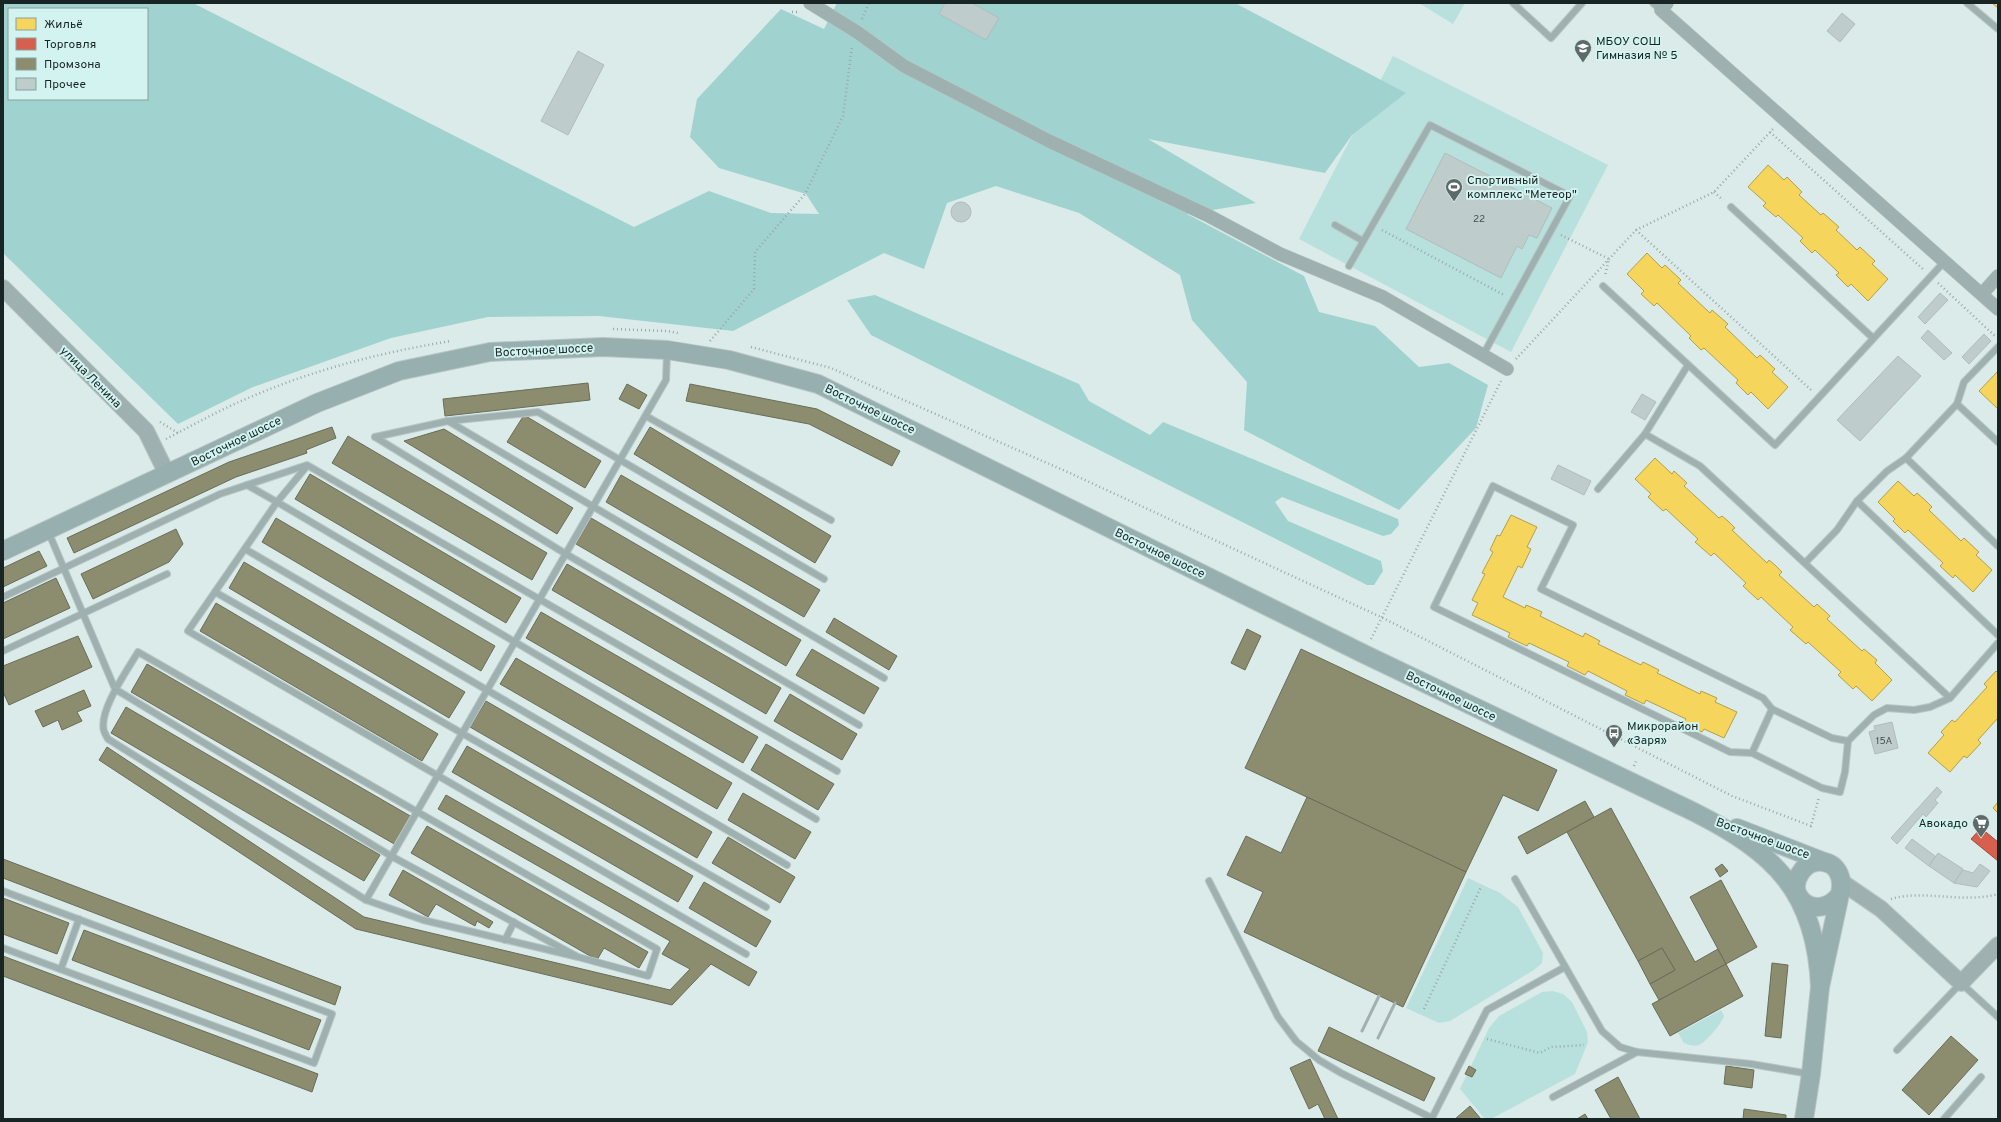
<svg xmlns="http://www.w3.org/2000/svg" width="2001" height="1122" font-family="Overpass,sans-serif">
  <rect width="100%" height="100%" fill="#daebea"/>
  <g fill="#b8e1de">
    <path d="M1419 3H1465L1453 24Z"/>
    <path d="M1393 56 1608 165 1511 352 1299 239Z"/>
    <path d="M1468 878 1500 893 1518 907 1543 953 1542 963 1534 970 1450 1021 1439 1023 1406 1008Z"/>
    <path d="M1553 991 1563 994 1572 1002 1587 1032 1588 1042 1575 1074 1491 1119H1485L1460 1089 1489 1028 1499 1016 1542 992Z"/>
    <path d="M1721 1010 1724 1016C1721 1024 1706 1042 1699 1045 1694 1047 1689 1045 1684 1043L1678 1033Z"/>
  </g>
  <g fill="#a0d3cf" fill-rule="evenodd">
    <path d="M3 3H193L634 227 709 191 771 213 819 214 806 194 719 168 690 137 697 99 781 9 824 29 837 3H1235L1406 93 1352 135 1325 173 1148 139 1256 203 1187 214 1304 276 1319 312 1375 326 1419 367 1449 363 1488 385 1476 428 1399 510 1244 430 1247 382 1192 320 1180 275 1079 213 996 186 947 203 924 269 884 253 733 331 599 316 488 317 391 338 253 387 178 424 3 253ZM9 9H147V99H9Z"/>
    <path d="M875 295 1079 384 1089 401 1150 435 1163 422 1398 519 1399 525 1391 534 1383 536 1282 497 1275 502 1288 521 1381 561 1383 571 1374 585H1367L871 335 847 300Z"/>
  </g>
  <g fill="#f6d55c" stroke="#b3a04b">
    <path d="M1992 3H1998V8Z"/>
    <path d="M1768 165 1784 180 1787 177 1802 192 1799 195 1821 215 1823 213 1839 227 1836 230 1857 250 1860 247 1875 261 1872 264 1888 279 1868 301 1851 284 1848 287 1836 275 1839 273 1815 250 1812 253 1800 241 1803 238 1778 215 1776 217 1763 206 1766 203 1748 187Z"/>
    <path d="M1647 253 1662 268 1665 265 1681 280 1678 283 1710 313 1712 310 1728 324 1725 327 1757 358 1760 355 1775 369 1772 372 1788 387 1768 409 1751 392 1748 395 1736 383 1738 380 1704 348 1701 350 1689 338 1691 336 1657 303 1654 306 1641 294 1644 291 1627 274Z"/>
    <path d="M1998 371V409L1979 391Z"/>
    <path d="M1655 458 1672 474 1674 471 1687 483 1684 486 1719 518 1722 516 1728 521 1735 528 1732 530 1767 563 1769 560 1775 565 1782 572 1779 575 1814 607 1817 604 1830 616 1827 619 1862 651 1864 649 1877 660 1875 663 1892 680 1872 701 1856 686 1853 689 1838 675 1841 672 1808 642 1806 644 1790 630 1793 627 1761 597 1758 600 1743 586 1746 583 1714 553 1711 556 1695 542 1698 539 1666 509 1663 511 1648 497 1651 494 1635 479Z"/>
    <path d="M1898 481 1914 496 1917 493 1925 500 1932 507 1929 510 1961 541 1964 538 1979 552 1976 555 1992 570 1973 592 1955 575 1953 578 1940 566 1943 563 1908 530 1905 533 1893 521 1895 519 1878 502Z"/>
    <path d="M1511 515 1537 527 1527 547 1531 549 1522 568 1518 566 1503 597 1525 608 1526 605 1533 608 1542 612 1540 616 1583 637 1585 633 1600 641 1598 644 1641 665 1643 662 1659 670 1657 673 1700 694 1701 691 1717 698 1715 702 1737 712 1724 738 1704 729 1702 732 1683 723 1686 719 1646 700 1644 704 1625 695 1627 691 1588 671 1585 675 1567 666 1569 662 1529 643 1527 646 1508 637 1510 633 1472 615 1478 603 1472 600 1485 574 1482 573 1493 552 1490 550 1497 535 1500 536Z"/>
    <path d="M1996 671 1998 673V718L1978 740 1981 743 1967 758 1964 756 1950 772 1928 753 1944 735 1941 732 1952 720 1955 722 1987 687 1984 684Z"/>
    <path d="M1998 802V813L1993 808Z"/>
  </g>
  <path fill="#d6604d" stroke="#9d4e41" d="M1981 828 1998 842V861L1971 839Z"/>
  <g fill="#8c8c6e" stroke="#696d58">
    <path d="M588 383 590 400 445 416 443 399Z"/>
    <path d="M627 384 647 395 639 409 619 399Z"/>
    <path d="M690 384 817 409 900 451 892 466 809 424 686 401Z"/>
    <path d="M524 415 601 461 585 488 507 442Z"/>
    <path d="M332 427 336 438 306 450 307 453 236 477 74 553 67 538 229 462Z"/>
    <path d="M650 427 831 536 815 563 634 454Z"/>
    <path d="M444 429 573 508 557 534 404 441Z"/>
    <path d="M348 436 547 553 532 580 332 463Z"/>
    <path d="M310 474 521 598 506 623 295 499Z"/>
    <path d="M621 475 820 590 804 617 606 502Z"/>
    <path d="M276 518 495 646 481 671 262 542Z"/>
    <path d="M591 518 801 640 786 666 576 544Z"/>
    <path d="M176 529 183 544 169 562 93 599 81 574Z"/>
    <path d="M39 551 47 566 3 587V568Z"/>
    <path d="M244 562 465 692 449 718 229 588Z"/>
    <path d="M567 564 781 688 766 714 552 590Z"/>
    <path d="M56 578 70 608 3 639V603Z"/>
    <path d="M216 603 438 734 422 761 200 631Z"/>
    <path d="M541 612 758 737 743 763 526 638Z"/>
    <path d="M834 618 897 656 889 670 826 632Z"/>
    <path d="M1247 629 1261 636 1245 670 1231 663Z"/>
    <path d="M78 636 92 667 9 705 3 692V666Z"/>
    <path d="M812 649 879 688 864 714 796 675Z"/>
    <path d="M1301 649 1557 770 1538 811 1503 795 1466 872 1245 768Z"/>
    <path d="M516 658 732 783 717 809 500 684Z"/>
    <path d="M147 664 412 817 396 845 131 692Z"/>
    <path d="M84 690 91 706 77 712 82 721 62 730 58 720 43 727 35 711Z"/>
    <path d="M790 694 857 734 842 760 774 721Z"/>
    <path d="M486 701 712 832 697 858 470 727Z"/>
    <path d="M126 707 380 855 364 881 111 733Z"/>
    <path d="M766 744 834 784 818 810 751 770Z"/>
    <path d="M467 746 693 876 678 902 452 772Z"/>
    <path d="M107 747 364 917 670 990 690 969 662 954 670 941 438 809 446 795 757 972 749 986 711 964 672 1005 356 929 99 760Z"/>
    <path d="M743 793 811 832 795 859 728 820Z"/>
    <path d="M1307 797 1466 872 1403 1007 1244 932 1263 892 1227 875 1246 836 1281 853Z"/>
    <path d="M1585 801 1594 817 1527 854 1518 837Z"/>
    <path d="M1611 808 1695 962 1718 949 1726 964 1659 1000 1650 984 1675 970 1662 948 1638 961 1567 832Z"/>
    <path d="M427 826 648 952 639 968 604 948 597 960 411 853Z"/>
    <path d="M728 837 795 877 780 903 712 863Z"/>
    <path d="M3 859 341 987 335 1005 3 878Z"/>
    <path d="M1722 864 1728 871 1720 877 1715 869Z"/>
    <path d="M403 870 493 922 489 928 477 921 475 926 436 904 428 917 389 895Z"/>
    <path d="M1721 880 1757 947 1726 964 1690 897Z"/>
    <path d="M704 882 771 921 756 947 689 908Z"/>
    <path d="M3 898 69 923 57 954 3 934Z"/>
    <path d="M84 930 321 1020 309 1050 72 960Z"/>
    <path d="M1662 948 1675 970 1650 984 1638 961Z"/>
    <path d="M3 956 318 1074 312 1092 3 976Z"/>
    <path d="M1772 963 1788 965 1781 1038 1765 1036Z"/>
    <path d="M1726 964 1743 996 1670 1036 1652 1004Z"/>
    <path d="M1329 1027 1435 1078 1424 1101 1318 1051Z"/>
    <path d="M1951 1036 1978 1060 1929 1115 1902 1090Z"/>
    <path d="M1310 1059 1338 1119H1325L1318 1104 1309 1109 1290 1068Z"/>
    <path d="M1469 1066 1476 1070 1472 1077 1465 1074Z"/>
    <path d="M1726 1066 1754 1070 1752 1088 1724 1084Z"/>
    <path d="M1618 1077 1640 1119H1611L1595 1090Z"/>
    <path d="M1470 1106 1481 1119H1455Z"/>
    <path d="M1744 1109 1786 1115V1119H1743Z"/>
    <path d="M1585 1114 1588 1119H1577Z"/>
  </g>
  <g fill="#becccb" stroke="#afbdbc">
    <path d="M945 3H972L999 18 986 40 939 14Z"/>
    <path d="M1842 13 1855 24 1840 42 1827 31Z"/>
    <path d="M578 51 604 65 568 135 541 121Z"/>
    <path d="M1445 153 1552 208 1537 238 1529 235 1522 249 1517 246 1501 278 1406 229Z"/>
    <circle cx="961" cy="212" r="10"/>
    <path d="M1940 293 1948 300 1925 324 1918 317Z"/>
    <path d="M1928 330 1952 353 1944 360 1921 338Z"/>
    <path d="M1984 334 1991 341 1969 364 1962 357Z"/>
    <path d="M1898 356 1921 376 1860 441 1837 420Z"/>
    <path d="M1642 394 1656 402 1645 420 1631 412Z"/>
    <path d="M1558 465 1591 481 1584 495 1551 479Z"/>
    <path d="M1892 722 1898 748 1875 754 1869 732 1875 730 1874 726Z"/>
    <path d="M1937 787 1942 792 1935 800 1938 803 1926 817 1923 814 1897 844 1891 838Z"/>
    <path d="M1912 839 1935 856 1929 866 1905 848Z"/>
    <path d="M1938 853 1963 869 1954 883 1929 866Z"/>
    <path d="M1980 864 1990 871 1977 887 1954 883 1963 870 1973 873Z"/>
  </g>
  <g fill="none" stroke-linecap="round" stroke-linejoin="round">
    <defs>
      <g id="service">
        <path d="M1513 3 1551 38 1582 3"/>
        <path d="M1653 3 1661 10"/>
        <path d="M1967 3 1998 29"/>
        <path d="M1731 207 1873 338"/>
        <path d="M1335 225 1363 241"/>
        <path d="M1349 266 1430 125 1570 196 1483 355"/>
        <path d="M1603 286 1775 445 1945 261"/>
        <path d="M1998 347 1964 382 1957 404 1998 442"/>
        <path d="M646 416 831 520"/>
        <path d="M448 421 538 412 824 579"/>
        <path d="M1645 434 1700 466 1950 698"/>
        <path d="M375 437 448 421 884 678"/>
        <path d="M375 437 566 554 859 725"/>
        <path d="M1906 458 1998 546"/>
        <path d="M307 466 277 502 816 819"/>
        <path d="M247 485 277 502 188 631 746 954"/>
        <path d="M1598 489 1645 434 1688 365"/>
        <path d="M1857 501 1998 635"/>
        <path d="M48 531 115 689 391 856 578 957 648 976 657 949 138 652C128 669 98 711 104 731 105 734 107 737 108 739L366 900 423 920 578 957"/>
        <path d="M245 549 787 865"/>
        <path d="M1805 563 1837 530 1857 501 1887 471 1906 458 1957 404"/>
        <path d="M215 592 766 907"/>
        <path d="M3 597 220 494 307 465 837 771"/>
        <path d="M3 651 167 574"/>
        <path d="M1772 709 1832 738 1848 741 1845 772 1840 792 1822 788 1752 753Z"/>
        <path d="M1848 741 1874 715 1887 708 1914 710 1930 707 1950 698 1998 643"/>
        <path d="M1752 753 1730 752 1434 607 1493 486 1573 525 1541 589 1763 698 1772 709"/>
        <path d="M1515 879 1602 1031 1620 1047 1637 1052 1751 1064 1810 1074"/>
        <path d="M1209 881 1278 1017 1296 1041 1319 1060 1341 1073 1432 1118 1487 1010 1565 967"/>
        <path d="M3 891 332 1014 314 1063 3 948"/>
        <path d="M366 900 666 380 667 352"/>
        <path d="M505 940 514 922"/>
        <path d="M61 969 79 919"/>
        <path d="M1897 1050 1961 983 1998 1017"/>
        <path d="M1553 1097 1637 1052"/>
        <path d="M1944 1119 1981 1077"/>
      </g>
      <g id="minor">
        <path d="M810 3 857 32 904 66 1049 141 1209 216 1280 254 1383 297 1507 369"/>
        <path d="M1667 3 1661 10 1998 309"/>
        <path d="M1982 294 1998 276"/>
      </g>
      <g id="tertiary">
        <path d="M3 288 146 431 167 474"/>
        <path d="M1843 883 1881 909 1961 983 1998 945"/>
      </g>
      <g id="secondary">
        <path d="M3 551 317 403 399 371 490 352 603 347 667 350 729 360 818 384 1364 654 1694 812C1775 853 1816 892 1820 987"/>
        <path d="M1737 828 1827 863"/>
        <path d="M1804 1119 1811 1074 1820 987 1840 894C1844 877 1837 860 1816 862 1803 864 1791 882 1798 895 1808 913 1830 909 1840 894"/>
      </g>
    </defs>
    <use href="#service" stroke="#b9c6c5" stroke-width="8"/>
    <use href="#minor" stroke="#b9c6c5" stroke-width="14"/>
    <use href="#tertiary" stroke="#b9c6c5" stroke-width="18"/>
    <use href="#secondary" stroke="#b9c6c5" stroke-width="20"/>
    <g stroke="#99a9a8" stroke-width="2.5" stroke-dasharray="1 3" stroke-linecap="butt">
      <path d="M792 12H800"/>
      <path d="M862 19 869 3"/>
      <path d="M1770 132 1924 270"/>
      <path d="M1714 192 1723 200"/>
      <path d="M1382 230 1504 295"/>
      <path d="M1636 230 1811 390"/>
      <path d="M1561 235 1609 259 1605 276"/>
      <path d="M1938 283 1996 337"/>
      <path d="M613 329 667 331 678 333"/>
      <path d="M710 341 754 289 755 252 805 194 843 116 852 46"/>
      <path d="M751 347 831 368 1072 474 1383 618 1732 796 1811 826 1819 797"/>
      <path d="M1516 359 1636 230 1714 192 1774 128"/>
      <path d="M160 422 178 433"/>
      <path d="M166 439C195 424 223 408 253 396 316 369 383 352 451 341"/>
      <path d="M1371 639 1501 381"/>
      <path d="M1634 766 1637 759"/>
      <path d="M1891 899C1925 889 1963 904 1998 894"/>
      <path d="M1424 1009 1481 887"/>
      <path d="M1487 1039 1540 1053 1551 1047 1584 1045"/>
    </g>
    <use href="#service" stroke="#9eb1b0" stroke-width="6"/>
    <use href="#minor" stroke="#9eb1b0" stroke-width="13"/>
    <use href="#tertiary" stroke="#9eb1b0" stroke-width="16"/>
    <use href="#secondary" stroke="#97afae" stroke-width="18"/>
    <g stroke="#a2b1b0" stroke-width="3">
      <path d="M1362 1031 1379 996"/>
      <path d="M1378 1038 1395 1003"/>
    </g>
  </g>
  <defs>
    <symbol id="school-pin" viewBox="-11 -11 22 30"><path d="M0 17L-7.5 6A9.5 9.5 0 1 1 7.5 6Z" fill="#5c6a69" stroke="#d2f3f0"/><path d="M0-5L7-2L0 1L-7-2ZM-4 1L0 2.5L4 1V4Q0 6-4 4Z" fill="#fff"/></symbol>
    <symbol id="stadium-pin" viewBox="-11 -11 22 30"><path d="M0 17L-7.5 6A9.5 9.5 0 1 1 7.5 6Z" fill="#5c6a69" stroke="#d2f3f0"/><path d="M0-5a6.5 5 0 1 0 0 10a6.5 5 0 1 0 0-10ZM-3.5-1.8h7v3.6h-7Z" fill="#fff"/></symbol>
    <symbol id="bus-pin" viewBox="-11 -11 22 30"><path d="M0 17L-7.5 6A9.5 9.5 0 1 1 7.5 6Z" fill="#5c6a69" stroke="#d2f3f0"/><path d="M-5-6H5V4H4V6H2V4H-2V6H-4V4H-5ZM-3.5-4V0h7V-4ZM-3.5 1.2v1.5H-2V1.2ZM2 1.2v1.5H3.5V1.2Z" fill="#fff"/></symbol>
    <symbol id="supermarket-pin" viewBox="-11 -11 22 30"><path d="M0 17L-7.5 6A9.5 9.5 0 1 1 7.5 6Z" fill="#5c6a69" stroke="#d2f3f0"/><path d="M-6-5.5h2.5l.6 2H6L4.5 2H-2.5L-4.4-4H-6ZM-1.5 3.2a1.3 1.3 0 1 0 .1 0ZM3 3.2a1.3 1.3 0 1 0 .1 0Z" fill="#fff"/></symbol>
  </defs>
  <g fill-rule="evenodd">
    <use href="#school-pin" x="1573" y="38" width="20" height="27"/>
    <use href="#stadium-pin" x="1444" y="177" width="20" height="27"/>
    <use href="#bus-pin" x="1604" y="723" width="20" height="27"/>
    <use href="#supermarket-pin" x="1971" y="813" width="20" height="27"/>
  </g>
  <g text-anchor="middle" stroke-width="4" stroke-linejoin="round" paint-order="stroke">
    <g font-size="10" fill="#424f4e">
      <text x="1479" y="222">22</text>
      <text x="1884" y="744">15А</text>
    </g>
    <g font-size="12" fill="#182524" stroke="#d2f3f0" text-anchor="start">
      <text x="1596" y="45">МБОУ СОШ<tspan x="1596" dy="14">Гимназия № 5</tspan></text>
      <text x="1467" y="184">Спортивный<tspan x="1467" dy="14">комплекс "Метеор"</tspan></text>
      <text x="1627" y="730">Микрорайон<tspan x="1627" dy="14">«Заря»</tspan></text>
      <text x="1968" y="827" text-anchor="end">Авокадо</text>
    </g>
    <g font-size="12" fill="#182524" stroke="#d2f3f0">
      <text transform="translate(544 350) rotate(-3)" y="4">Восточное шоссе</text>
      <text transform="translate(91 377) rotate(45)" y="4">улица Ленина</text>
      <text transform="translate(870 409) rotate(26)" y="4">Восточное шоссе</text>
      <text transform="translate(236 441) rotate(-26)" y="4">Восточное шоссе</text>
      <text transform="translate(1160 553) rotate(26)" y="4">Восточное шоссе</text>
      <text transform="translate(1451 696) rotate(26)" y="4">Восточное шоссе</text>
      <text transform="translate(1763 838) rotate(20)" y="4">Восточное шоссе</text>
    </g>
  </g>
  <rect width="2001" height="1122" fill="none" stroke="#182524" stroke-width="8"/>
  <rect x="8" y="8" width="140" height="92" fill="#d2f3f0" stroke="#88a19e"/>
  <rect x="16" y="18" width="20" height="12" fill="#f6d55c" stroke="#88a19e"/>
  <text x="44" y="28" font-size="12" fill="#182524">Жильё</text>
  <rect x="16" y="38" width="20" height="12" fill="#d6604d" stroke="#88a19e"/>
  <text x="44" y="48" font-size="12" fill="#182524">Торговля</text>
  <rect x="16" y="58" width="20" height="12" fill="#8c8c6e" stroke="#88a19e"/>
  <text x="44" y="68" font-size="12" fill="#182524">Промзона</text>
  <rect x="16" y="78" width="20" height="12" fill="#becccb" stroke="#88a19e"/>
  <text x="44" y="88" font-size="12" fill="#182524">Прочее</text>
</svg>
